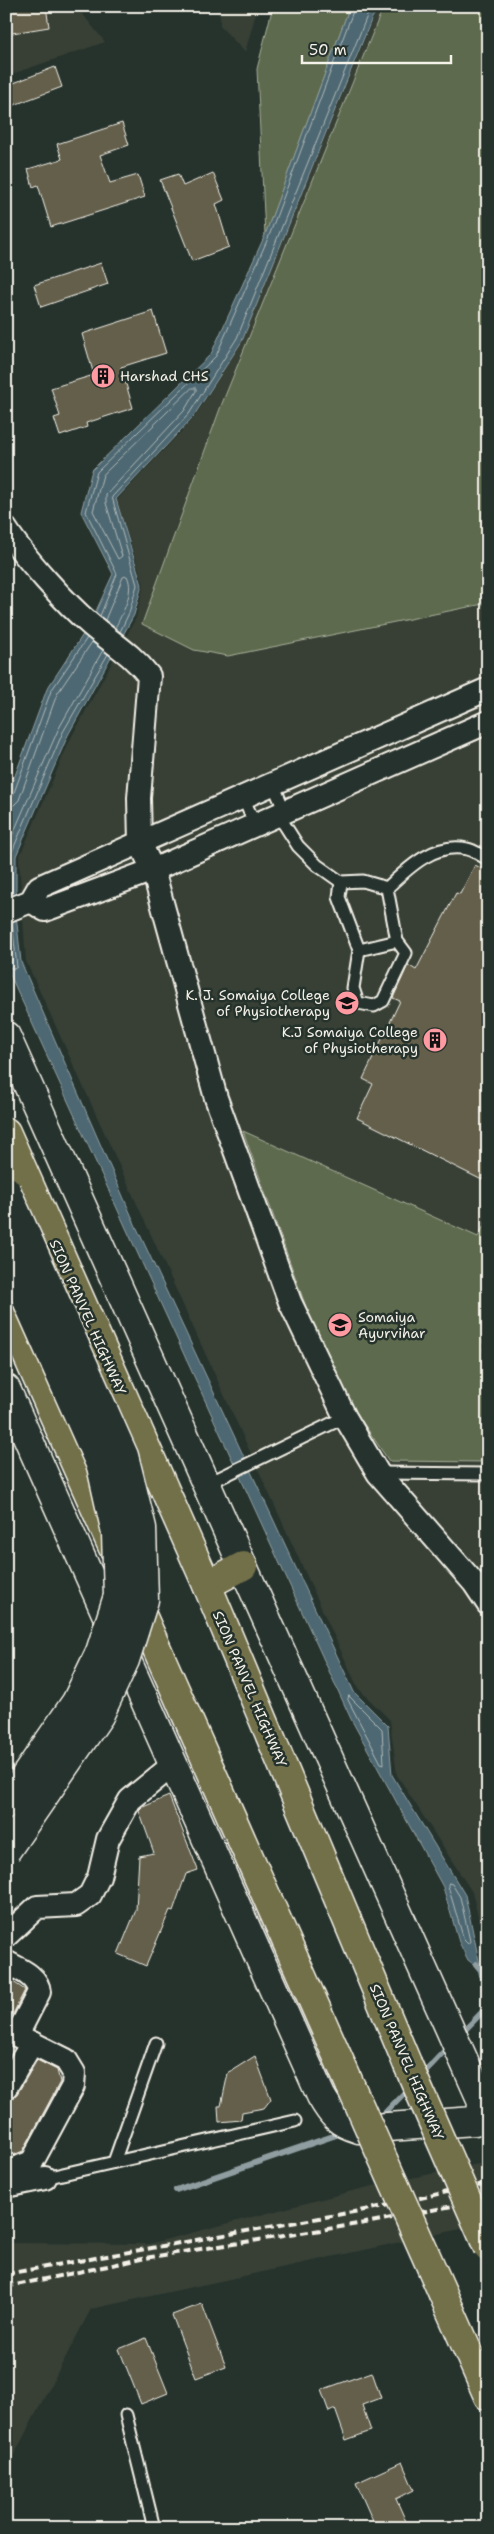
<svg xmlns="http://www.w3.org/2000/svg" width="494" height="2534" font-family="'Shantell Sans',sans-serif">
  <rect width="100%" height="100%" fill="#26332d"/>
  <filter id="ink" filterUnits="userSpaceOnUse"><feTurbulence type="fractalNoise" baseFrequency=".02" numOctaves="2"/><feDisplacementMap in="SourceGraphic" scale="10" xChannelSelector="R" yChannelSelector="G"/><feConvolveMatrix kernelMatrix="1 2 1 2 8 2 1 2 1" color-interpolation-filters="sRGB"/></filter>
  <g filter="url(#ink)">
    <g fill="#384036">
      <path d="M6 6H76L105 42 6 76Z"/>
      <path d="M212 6H258L245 52 220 26V16Z"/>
      <path d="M383 6H488V1955L472 1892 397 1775 390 1720 358 1688 26 961 19 858 71 738 136 618 144 585 117 500 194 418 242 342 373 19Z"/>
      <path d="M488 2162V2223L91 2309 6 2470V2243L149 2244 364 2188Z"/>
    </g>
    <g fill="#5d6b4d" stroke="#a8ae9a">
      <path d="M273 6H350L265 235 257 69Z"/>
      <path d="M387 6H488V603L228 656 194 650 142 624 221 406 380 15Z"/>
      <path d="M243 1131 478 1237 488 1218V1462L389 1461 330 1374Z"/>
    </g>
    <path fill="#4d6772" stroke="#909ea1" d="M350 6H381L372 18 242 341 193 417 116 499 142 585 134 615 68 735 16 856V914L21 962 135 1224 354 1692 388 1726 392 1775 465 1895 481 1970 468 1960 459 1942 443 1887 351 1719 6 966V800L47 689 90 624 113 574 81 512 92 470 211 354 265 235Z"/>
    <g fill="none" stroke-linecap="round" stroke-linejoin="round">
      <g stroke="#b1bab9" stroke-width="1">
        <path d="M192 388H196V391L184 411 106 495V503L122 556 118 559 93 511 103 475Z"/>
        <path d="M100 616 117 574 86 512 97 472 216 356 269 236 355 6"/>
        <path d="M105 620 123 577 127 576C135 592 122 614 115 628"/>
        <path d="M120 632 129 613 137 585 112 497 189 414 237 338 367 16 375 6"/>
        <path d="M6 800 12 798 51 691 87 638"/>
        <path d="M6 806 14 805 19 800 57 694 92 642"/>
        <path d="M6 850 58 730 103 650"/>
        <path d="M11 895V854L63 732 108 654"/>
        <path d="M6 966 14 969 17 967 12 922"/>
        <path d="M349 1696 382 1729 384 1764 381 1763 348 1700Z"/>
        <path d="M449 1883 452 1884 460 1897 470 1941 468 1944 464 1940 448 1886Z"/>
      </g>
      <g stroke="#909ea1" stroke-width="6">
        <path d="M459 2036 488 2006 481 1970 476 1964"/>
        <path d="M420 2077 449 2046"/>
        <path d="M380 2118 409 2088"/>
        <path d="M176 2190 345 2132"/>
      </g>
    </g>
    <g fill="#635f4c" stroke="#f4f1e8">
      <path d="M6 6H46L49 27 6 34Z"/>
      <path d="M55 67 62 87 6 108V86Z"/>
      <path d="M122 123 129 145 100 155 110 183 138 175 145 197 51 227 38 185 33 187 28 169 62 159 57 144Z"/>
      <path d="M213 173 224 200 216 204 229 247 192 261 160 180 178 174 183 186Z"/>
      <path d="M101 263 108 284 41 307 34 285Z"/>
      <path d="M153 311 166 353 121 367 133 408 86 423 87 427 60 436 54 418 60 416 51 388 94 375 82 334Z"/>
      <path d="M475 865 488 872V1167L482 1180 357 1118 373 1084 363 1079 400 1001 393 998 408 965 416 970 456 893 460 894Z"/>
      <path d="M169 1796 198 1870 186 1874 173 1911 170 1910 146 1966 118 1954 136 1910 139 1856 154 1853 139 1811 143 1807Z"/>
      <path d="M6 1977 25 1990 11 2018 6 2017Z"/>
      <path d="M255 2056 271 2099 264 2108 242 2112 241 2120 219 2122 218 2106H221L228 2073Z"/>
      <path d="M37 2060 57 2070 60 2082 23 2151 6 2158V2100L17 2094Z"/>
      <path d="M202 2304 226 2367 196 2378 172 2315Z"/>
      <path d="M146 2338 168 2393 141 2404 119 2349Z"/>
      <path d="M372 2372 381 2398 362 2405 371 2431 346 2440 335 2409 329 2412 321 2390Z"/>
      <path d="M402 2462 414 2490 396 2499 409 2528H376L356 2483Z"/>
    </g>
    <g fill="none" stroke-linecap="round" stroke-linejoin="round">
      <defs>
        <g id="service">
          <path d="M273 784 285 812"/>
          <path d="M243 797 255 825"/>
          <path d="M276 816 284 824 298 846 317 865 341 882 363 881 387 888 397 941 406 953 383 1001 374 1006 358 1003 353 988 359 950"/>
          <path d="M341 882 339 897 359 950 397 941"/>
          <path d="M387 888C408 868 434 842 467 849 474 850 481 856 488 859"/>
          <path d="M380 1473 488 1474"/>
          <path d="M207 1484 345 1417"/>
          <path d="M114 2162 156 2043"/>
          <path d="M45 2178 295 2121"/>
          <path d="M126 2415 154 2528"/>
        </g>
        <g id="minor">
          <path d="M6 529C24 557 65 603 91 625 111 642 132 654 149 676L139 798 140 843 153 870 216 1098 290 1302 345 1417 378 1473 474 1583 488 1604"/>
          <path d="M31 901 45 910 153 870 488 722"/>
          <path d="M6 911 31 901 39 887 488 689"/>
          <path d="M6 1936 37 1907 76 1905 90 1895 99 1877 108 1839 130 1800 174 1764"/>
          <path d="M6 1962C19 1969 38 1976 39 1992L17 2035"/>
          <path d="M6 2030 66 2060 74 2073 73 2086 32 2162 6 2172"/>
          <path d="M6 2087 32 2043"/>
          <path d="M6 2186 45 2178"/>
        </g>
        <path id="tertiary" d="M6 1036 482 2101 481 2117 475 2121 359 2129C338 2123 332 2115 321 2096L6 1389"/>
        <g id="trunk">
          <path d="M6 1132 207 1585 407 2063"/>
          <path d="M6 1308 113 1548"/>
          <path d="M207 1585 243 1566"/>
          <path d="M134 1597 351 2087"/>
          <path d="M443 2294 488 2396"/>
        </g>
      </defs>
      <use href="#service" stroke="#f4f1e8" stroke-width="15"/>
      <use href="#minor" stroke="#f4f1e8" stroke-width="26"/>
      <use href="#tertiary" stroke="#f4f1e8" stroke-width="31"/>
      <use href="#trunk" stroke="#f4f1e8" stroke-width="31"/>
      <path stroke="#f4f1e8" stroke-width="3" stroke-dasharray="4 4" stroke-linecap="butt" d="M488 1308 484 1333 488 1423"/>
      <use href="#service" stroke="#26332d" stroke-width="11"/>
      <use href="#minor" stroke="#26332d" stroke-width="22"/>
      <use href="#tertiary" stroke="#26332d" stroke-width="28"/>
      <use href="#trunk" stroke="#726f4a" stroke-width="28"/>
      <g stroke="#f4f1e8" stroke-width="4" stroke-dasharray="8 4" stroke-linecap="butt">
        <path d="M6 2274 370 2209 488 2183"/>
        <path d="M6 2287 151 2257 371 2222 488 2199"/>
      </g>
      <defs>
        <g id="secondary-bridge">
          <path d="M6 1190 124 1456 142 1528 144 1600 125 1660 99 1716 6 1851"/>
          <path d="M6 1253 101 1466 116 1533 118 1596 100 1652 76 1702 6 1804"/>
        </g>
        <g id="trunk-bridge">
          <path d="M407 2063 488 2248"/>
          <path d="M351 2087 443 2294"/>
        </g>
      </defs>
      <use href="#secondary-bridge" stroke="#f4f1e8" stroke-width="31" stroke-linecap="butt"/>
      <use href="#trunk-bridge" stroke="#f4f1e8" stroke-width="31" stroke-linecap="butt"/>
      <use href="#secondary-bridge" stroke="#26332d" stroke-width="28"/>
      <use href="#trunk-bridge" stroke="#726f4a" stroke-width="28"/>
    </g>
  </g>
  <defs>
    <symbol id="building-disc" viewBox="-11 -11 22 22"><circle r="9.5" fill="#ff9aa2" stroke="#26332d"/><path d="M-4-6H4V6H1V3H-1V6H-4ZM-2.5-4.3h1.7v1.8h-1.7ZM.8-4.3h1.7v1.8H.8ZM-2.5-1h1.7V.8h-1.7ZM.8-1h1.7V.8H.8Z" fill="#111"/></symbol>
    <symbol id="university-disc" viewBox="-11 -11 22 22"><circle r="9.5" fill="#ff9aa2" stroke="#26332d"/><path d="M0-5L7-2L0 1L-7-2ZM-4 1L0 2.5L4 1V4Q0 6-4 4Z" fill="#111"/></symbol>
  </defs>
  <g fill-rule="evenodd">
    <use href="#building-disc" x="89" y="362" width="28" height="28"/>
    <use href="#university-disc" x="333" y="989" width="28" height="28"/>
    <use href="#building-disc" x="421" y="1026" width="28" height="28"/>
    <use href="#university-disc" x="326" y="1311" width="28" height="28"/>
  </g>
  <g text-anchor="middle" stroke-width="5" stroke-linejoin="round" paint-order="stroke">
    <g font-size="14" fill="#f4f1e8" stroke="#26332d" text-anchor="start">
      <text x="120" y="381">Harshad CHS</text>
      <text x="330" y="1000" text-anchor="end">K. J. Somaiya College<tspan x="330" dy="16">of Physiotherapy</tspan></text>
      <text x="418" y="1037" text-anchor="end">K.J Somaiya College<tspan x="418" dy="16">of Physiotherapy</tspan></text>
      <text x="358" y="1322">Somaiya<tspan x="358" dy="16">Ayurvihar</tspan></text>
    </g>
    <g font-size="14" fill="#f4f1e8" stroke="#26332d">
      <text transform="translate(88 1317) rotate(66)" y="5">SION PANVEL HIGHWAY</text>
      <text transform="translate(250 1689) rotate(67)" y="5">SION PANVEL HIGHWAY</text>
      <text transform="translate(407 2062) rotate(67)" y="5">SION PANVEL HIGHWAY</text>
    </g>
  </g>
  <rect width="494" height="2534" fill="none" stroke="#26332d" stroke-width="25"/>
  <rect x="12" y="12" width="469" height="2509" fill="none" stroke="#f4f1e8" stroke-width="2" filter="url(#ink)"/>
  <path d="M302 55v8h149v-8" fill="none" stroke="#f4f1e8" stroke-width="2.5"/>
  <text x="309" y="55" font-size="15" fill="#f4f1e8" stroke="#26332d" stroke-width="4" paint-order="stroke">50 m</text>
</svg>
